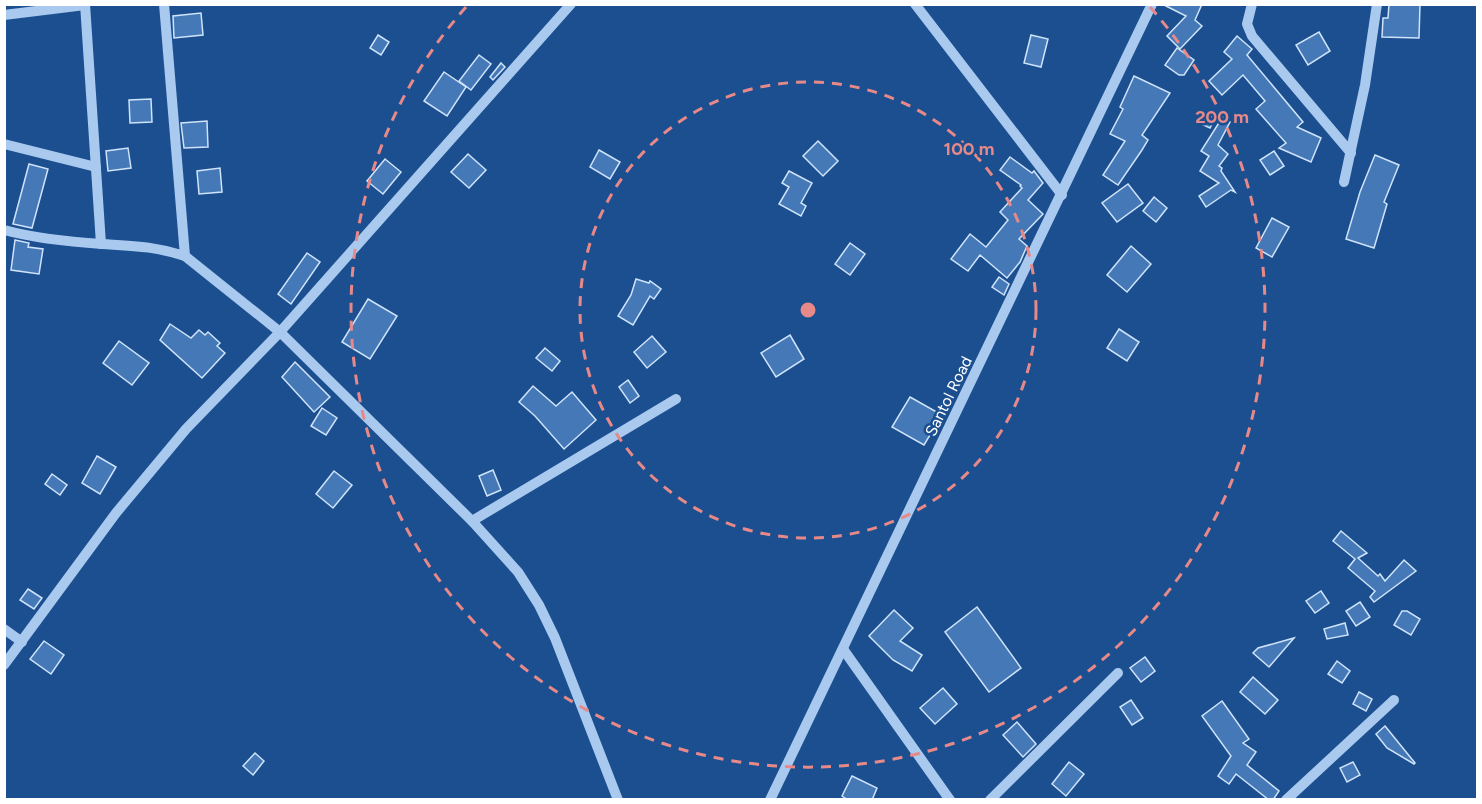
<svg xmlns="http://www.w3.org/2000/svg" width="1482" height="804" font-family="Figtree,sans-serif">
  <rect width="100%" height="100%" fill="#1b4f8f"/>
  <g fill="#4478b7" stroke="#cfe3fa" stroke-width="1.5">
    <path d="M1162 4H1202L1195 20 1202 26 1180 49 1167 36 1186 16Z"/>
    <path d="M1389 4H1420L1419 38 1382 37 1383 18H1388Z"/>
    <path d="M201 13 203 35 174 38 173 16Z"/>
    <path d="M1319 32 1330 51 1308 65 1296 45Z"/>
    <path d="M378 35 389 42 381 55 370 48Z"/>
    <path d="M1031 35 1048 39 1041 67 1024 63Z"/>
    <path d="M1237 36 1252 49 1247 55 1303 122 1297 127 1321 138 1311 162 1279 148 1286 143 1256 109 1265 101 1243 75 1222 95 1209 81 1232 59 1224 52Z"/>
    <path d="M1177 48 1194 60 1184 75H1179L1165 65Z"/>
    <path d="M479 55 491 64 471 90 459 81Z"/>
    <path d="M501 63 505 67 493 80 490 77Z"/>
    <path d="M444 72 466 87 447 116 424 101Z"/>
    <path d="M1134 76 1170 93 1142 135 1148 140 1142 150 1118 185 1103 175 1125 141 1110 134 1123 109 1120 107Z"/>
    <path d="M151 99 152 122 130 123 129 100Z"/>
    <path d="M1202 112 1215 118 1210 128 1197 122Z"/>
    <path d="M1222 118 1230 122 1218 145 1228 154 1219 166 1222 168 1221 171 1235 192 1231 190 1206 207 1199 196 1219 183 1200 171 1209 156 1201 151Z"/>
    <path d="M207 121 208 147 184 148 181 123Z"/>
    <path d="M818 141 838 161 823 176 803 156Z"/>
    <path d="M128 148 131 168 108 171 106 151Z"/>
    <path d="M599 150 620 162 610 179 590 167Z"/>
    <path d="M1274 151 1284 166 1270 175 1260 160Z"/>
    <path d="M468 154 486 170 469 188 451 172Z"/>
    <path d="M1375 155 1399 165 1384 202 1387 204 1374 248 1346 239 1360 192Z"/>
    <path d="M1010 157 1032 173 1034 171 1043 183 1028 200 1043 214 1019 239 1027 246 1020 262 1007 278 980 255 968 271 951 259 970 234 986 247 1008 220 1000 212 1022 188 1020 186 1021 185 1000 170Z"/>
    <path d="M385 159 401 172 383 194 367 181Z"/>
    <path d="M29 164 48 169 32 228 13 224Z"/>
    <path d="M220 168 222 192 199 194 197 171Z"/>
    <path d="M789 171 812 183 801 203 806 206 801 216 779 204 789 187 782 183Z"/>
    <path d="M1128 184 1143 203 1117 222 1102 203Z"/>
    <path d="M1154 197 1167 208 1156 222 1143 211Z"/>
    <path d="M1272 218 1289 227 1272 257 1256 248Z"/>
    <path d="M15 240 29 243 28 247 43 249 39 274 11 270Z"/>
    <path d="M850 243 865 254 850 275 835 264Z"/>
    <path d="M1131 246 1151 264 1127 292 1107 275Z"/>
    <path d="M307 253 320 262 291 304 278 294Z"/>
    <path d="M999 277 1009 284 1004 295 992 287Z"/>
    <path d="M636 279 649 283 650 281 661 289 654 299 650 296 633 325 618 316 631 295Z"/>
    <path d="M368 299 397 316 370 359 342 342Z"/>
    <path d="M170 324 191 338 199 330 205 335 208 332 220 343 217 346 225 353 202 378 160 340Z"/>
    <path d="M1119 329 1139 342 1127 361 1107 348Z"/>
    <path d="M790 335 804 359 776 377 761 353Z"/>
    <path d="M652 336 666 352 647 368 634 352Z"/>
    <path d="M119 341 149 363 132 385 103 363Z"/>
    <path d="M545 348 560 361 552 371 536 358Z"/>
    <path d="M295 362 330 397 314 412 282 377Z"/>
    <path d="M628 380 639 396 630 403 619 387Z"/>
    <path d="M533 386 556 406 572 392 596 420 564 449 535 416 519 402Z"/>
    <path d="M910 397 942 415 924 445 892 427Z"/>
    <path d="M322 408 337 418 326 435 311 426Z"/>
    <path d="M97 456 116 467 100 494 82 483Z"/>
    <path d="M493 470 501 490 487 496 479 476Z"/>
    <path d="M334 471 352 485 333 508 316 494Z"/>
    <path d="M52 474 67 485 60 495 45 484Z"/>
    <path d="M1341 531 1367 553 1358 558 1378 576 1380 574 1385 581 1404 560 1416 571 1374 602 1370 597 1375 591 1348 568 1355 559 1333 541Z"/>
    <path d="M28 589 42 598 34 609 20 600Z"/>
    <path d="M1321 591 1329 603 1315 613 1306 601Z"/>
    <path d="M1360 602 1370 617 1356 626 1346 611Z"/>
    <path d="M977 607 1021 668 989 692 945 632Z"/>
    <path d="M894 610 913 628 900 641 922 655 912 671 893 660 869 636Z"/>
    <path d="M1402 611H1407L1420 619 1411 635 1394 625Z"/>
    <path d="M1345 623 1348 635 1327 639 1324 629Z"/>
    <path d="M1294 638 1269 667 1253 653 1258 648Z"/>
    <path d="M44 641 64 655 51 674 30 659Z"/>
    <path d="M1145 657 1155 671 1141 682 1130 668Z"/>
    <path d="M1337 661 1350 671 1342 683 1328 674Z"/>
    <path d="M1253 677 1278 700 1265 714 1240 692Z"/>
    <path d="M943 688 957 704 935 724 920 708Z"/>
    <path d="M1359 692 1372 699 1366 711 1353 704Z"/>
    <path d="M1131 700 1143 718 1132 725 1120 707Z"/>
    <path d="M1222 701 1249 739 1243 743 1256 752 1247 765 1279 791 1273 800H1269L1236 774 1229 784 1218 776 1231 756 1202 716Z"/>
    <path d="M1017 722 1036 744 1023 757 1003 735Z"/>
    <path d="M1385 726 1415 763 1414 764 1387 748 1376 734Z"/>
    <path d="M255 753 264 761 253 775 243 766Z"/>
    <path d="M1069 762 1084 774 1066 796 1052 784Z"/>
    <path d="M1353 762 1360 775 1347 782 1340 768Z"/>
    <path d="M852 776 877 788 872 800H848L842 796Z"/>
  </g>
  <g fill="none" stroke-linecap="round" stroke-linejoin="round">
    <g stroke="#a9c9ee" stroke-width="10">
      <path d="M85 4 101 244"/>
      <path d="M164 4 185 256 280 332 472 521 518 572 539 605 555 638 618 800"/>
      <path d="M915 4 1062 195"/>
      <path d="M1252 4 1247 24 1252 36 1351 153"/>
      <path d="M4 15 85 5"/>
      <path d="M4 144 96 167"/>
      <path d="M1344 182 1365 85 1377 4"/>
      <path d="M4 230C34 238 71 242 102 244 134 246 154 246 185 256"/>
      <path d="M472 521 676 399"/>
      <path d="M4 629 22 642"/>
      <path d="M843 649 950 800"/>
      <path d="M4 665 116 513 186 429 280 332 571 4"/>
      <path d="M770 800 1152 4"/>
      <path d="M990 800 1118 673"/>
      <path d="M1286 800 1394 700"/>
    </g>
  </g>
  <g fill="none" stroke="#e88989" stroke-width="3" stroke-dasharray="10 8">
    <circle cx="808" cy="310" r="228"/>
    <path d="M1150 7A457 457 0 1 1 466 7"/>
  </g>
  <g text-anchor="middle" stroke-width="5" stroke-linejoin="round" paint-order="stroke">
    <g font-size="16" fill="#fff" stroke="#1b4f8f">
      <text transform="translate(948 396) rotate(-64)" y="6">Santol Road</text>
    </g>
  </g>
  <circle cx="808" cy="310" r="9" fill="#e88989" stroke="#1b4f8f" stroke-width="3"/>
  <g font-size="18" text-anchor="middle" font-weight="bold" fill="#e88989" stroke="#1b4f8f" stroke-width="5" stroke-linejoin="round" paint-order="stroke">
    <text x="1222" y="123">200 m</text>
    <text x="969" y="155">100 m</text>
  </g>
  <rect width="1482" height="804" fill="none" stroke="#ffffff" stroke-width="12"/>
</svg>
